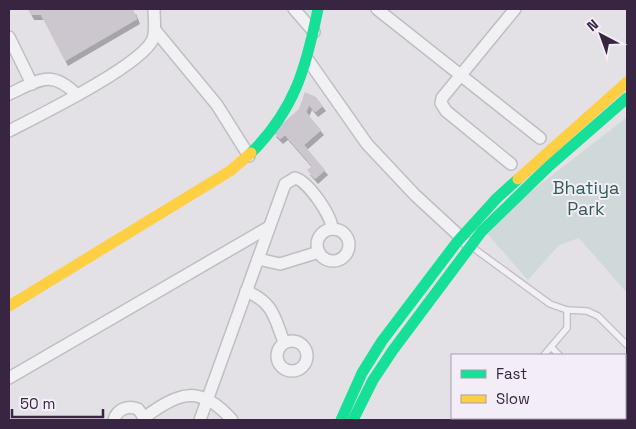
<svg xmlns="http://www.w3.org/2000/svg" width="636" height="429" font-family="'Space Grotesk',sans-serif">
  <defs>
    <filter id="shadow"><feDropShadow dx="3" dy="5" stdDeviation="0" flood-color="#0004"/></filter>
  </defs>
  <rect width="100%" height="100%" fill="#e3e0e6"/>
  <path fill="#cfd9d9" d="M627 117V293L579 238 559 245 528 280 483 229Z"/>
  <g fill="#ccc7ce" filter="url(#shadow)">
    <path d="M28 9H133L137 19 65 61 41 15H31Z"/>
    <path d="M305 92 316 97 323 106 315 112 309 105 306 112 321 130 304 145 325 170 315 179 307 170 312 166 285 135 280 139 273 132 299 109Z"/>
  </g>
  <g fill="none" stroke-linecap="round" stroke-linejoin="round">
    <defs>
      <g id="lane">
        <path d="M472 247 550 304 567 310 587 311 598 316 627 345"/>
        <path d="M551 347 559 355"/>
        <path d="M544 355 567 328V310"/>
        <path d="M625 361 627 359"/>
      </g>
      <g id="street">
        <path d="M294 9 314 32"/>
        <path d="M377 9 540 138"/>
        <path d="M155 30 217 105 249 156"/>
        <path d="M9 37 32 84"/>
        <path d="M308 60 367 144 415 195 467 243"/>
        <path d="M9 94C38 81 51 68 77 95"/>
        <path d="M9 131C38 116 141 66 153 39 156 30 154 18 154 9"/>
        <path d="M511 164 446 111 441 103 442 98 515 9"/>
        <circle cx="333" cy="245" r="16"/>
        <path d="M258 259 280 264 319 252"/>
        <path d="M246 291C274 303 274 317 284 342"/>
        <circle cx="292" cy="356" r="15"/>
        <path d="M9 378 269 227"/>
        <path d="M145 417C180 392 200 384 232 420"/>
        <path d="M114 420C117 409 128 405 138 409L146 420"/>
        <path d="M200 420 285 184 295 178C308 181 332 216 332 229"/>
      </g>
    </defs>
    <use href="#lane" stroke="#c0bdc4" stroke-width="8"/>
    <use href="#street" stroke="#c0bdc4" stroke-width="14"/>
    <use href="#lane" stroke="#f1f0f3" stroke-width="5.5"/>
    <use href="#street" stroke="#f1f0f3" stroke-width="11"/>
    <g stroke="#16e098" stroke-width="11">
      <path d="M251 153C295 109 306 68 318 9"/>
      <path d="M341 420 362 373 382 341 457 242 497 198 518 179"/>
      <path d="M353 420 373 380 393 350 482 231 549 166 627 98"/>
    </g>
    <g stroke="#ffcf43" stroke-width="11">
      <path d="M518 179 627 82"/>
      <path d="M9 306 230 171 251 153"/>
    </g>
  </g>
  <g text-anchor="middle" stroke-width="4" stroke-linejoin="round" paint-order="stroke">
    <g font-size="18" fill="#315e56" stroke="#f2edf6">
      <text x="586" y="194">Bhatiya<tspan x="586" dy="21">Park</tspan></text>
    </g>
  </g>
  <rect width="636" height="429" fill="none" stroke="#372541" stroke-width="20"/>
  <rect x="451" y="354" width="175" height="65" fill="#f2edf6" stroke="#a79dae"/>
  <rect x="461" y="370" width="25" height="8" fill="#16e098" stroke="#a79dae"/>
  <text x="496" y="379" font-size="15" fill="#372541">Fast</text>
  <rect x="461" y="395" width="25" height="8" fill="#ffcf43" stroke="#a79dae"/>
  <text x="496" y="404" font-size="15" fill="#372541">Slow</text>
  <g transform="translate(601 35) rotate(319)" stroke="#f2edf6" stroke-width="4" paint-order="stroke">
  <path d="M0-4L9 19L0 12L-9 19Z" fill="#372541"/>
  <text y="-8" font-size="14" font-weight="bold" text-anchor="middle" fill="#372541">N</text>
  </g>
  <path d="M12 409v8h91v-8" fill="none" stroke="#372541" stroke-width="2.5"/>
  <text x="20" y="409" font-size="15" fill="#372541" stroke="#f2edf6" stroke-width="4" paint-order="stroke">50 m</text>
</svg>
